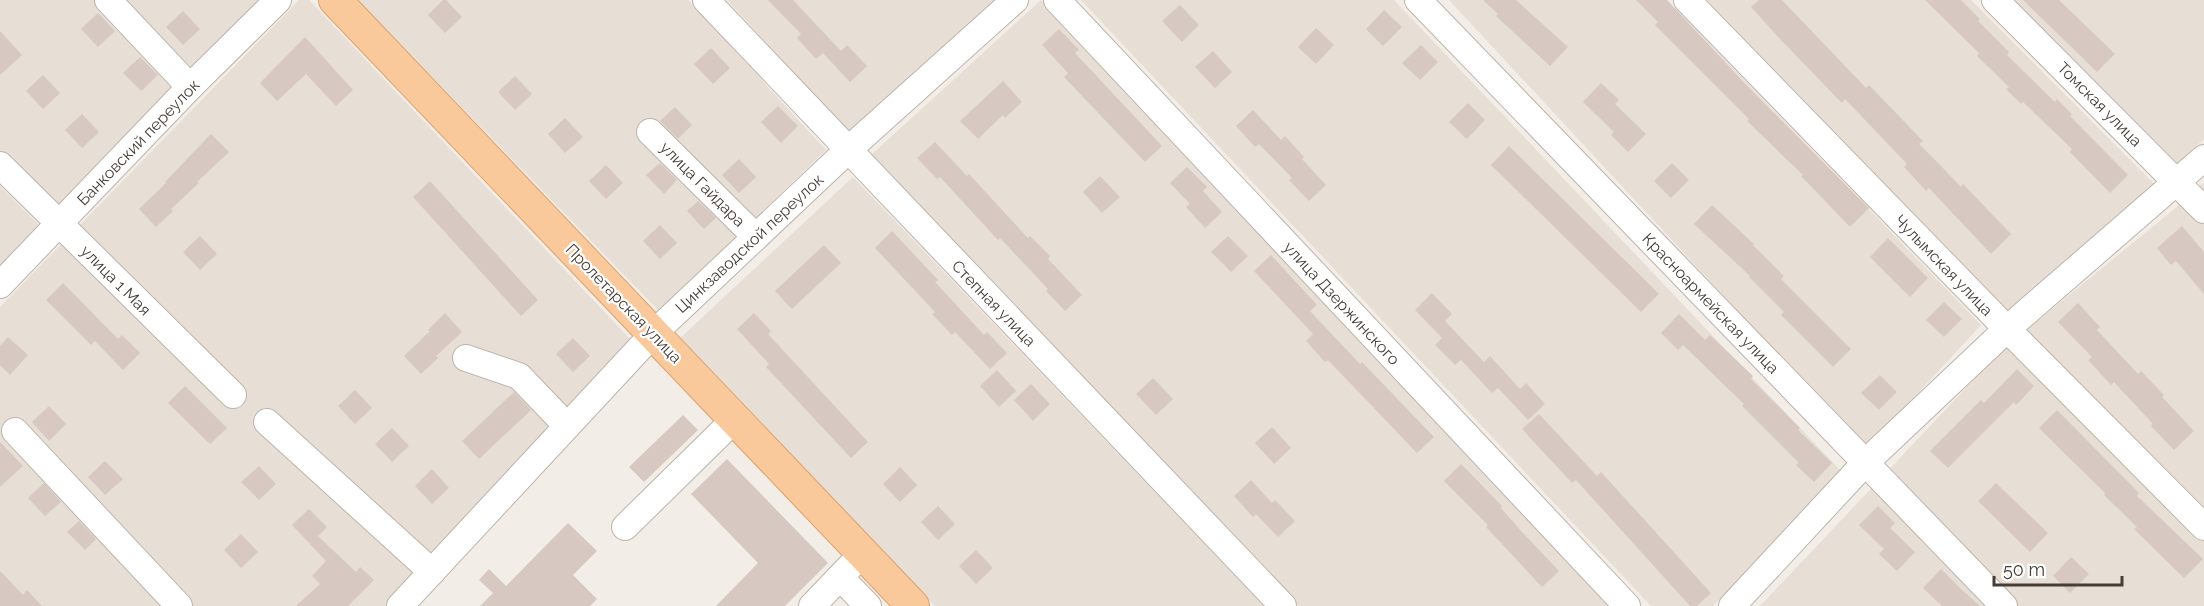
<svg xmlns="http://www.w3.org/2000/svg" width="2204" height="606" font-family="Raleway,sans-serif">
  <rect width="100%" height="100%" fill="#f3ede8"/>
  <g fill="#e7ded6">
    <path d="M0 0H268L61 213 0 153Z"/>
    <path d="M299 0H309L633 342 385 606H0V307Z"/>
    <path d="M358 0H688L826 150 659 311Z"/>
    <path d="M727 0H998L850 133Z"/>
    <path d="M1041 0 1608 606H1298L870 156Z"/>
    <path d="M1081 0H1394L1841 471 1713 606H1651Z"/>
    <path d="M1449 0H1667L1981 325 1866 449Z"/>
    <path d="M1707 0H1971L2158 188 2009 311Z"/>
    <path d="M2005 0H2204V139L2172 168Z"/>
    <path d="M853 177 1264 606H935L679 339Z"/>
    <path d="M2204 182V606H1760L2002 350 2178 206Z"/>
    <path d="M0 186 43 229 0 274Z"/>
  </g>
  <g fill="#d7c9c1">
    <path d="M443 0H446L462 17 445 33 428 15Z"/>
    <path d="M768 0H793L841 51 847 45 867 66 850 82 823 53 816 59 797 38 801 34Z"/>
    <path d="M1483 0H1516L1568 47 1550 66 1496 16 1498 14Z"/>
    <path d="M1636 0H1667L1749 88 1869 208 1850 227 1801 176 1803 175 1747 121 1749 119 1655 25 1658 22Z"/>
    <path d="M1759 0H1782L1866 88 1869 85 1923 141 1919 144 1942 167 1961 187 1963 184 2011 234 1991 254 1929 188 1926 191 1904 167 1907 164 1845 99 1842 103 1779 38 1751 7Z"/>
    <path d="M1925 0H1961L1980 19 1978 21 2009 52 2007 55 2055 102 2057 99 2072 114 2070 116 2128 175 2110 193 2070 152 2072 149 2023 102 2021 104 2006 89 2009 87 1977 56 1979 53Z"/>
    <path d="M2023 0H2059L2115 54 2097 72Z"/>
    <path d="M1180 5 1199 25 1182 42 1162 21Z"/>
    <path d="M1384 10 1402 27 1383 46 1366 29Z"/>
    <path d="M183 11 200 29 183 45 166 27Z"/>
    <path d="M98 13 115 31 98 47 81 29Z"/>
    <path d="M1316 28 1334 45 1316 64 1298 47Z"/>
    <path d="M1059 29 1079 50 1075 53 1162 146 1145 162 1064 77 1068 73 1042 45Z"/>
    <path d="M0 31 22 55 0 75Z"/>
    <path d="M305 37 353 90 336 106 306 74 277 101 260 83Z"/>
    <path d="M1421 45 1438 62 1420 80 1402 63Z"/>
    <path d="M711 48 730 68 713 84 694 64Z"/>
    <path d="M1213 51 1232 72 1215 88 1195 67Z"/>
    <path d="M140 57 158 75 141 91 123 73Z"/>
    <path d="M43 75 60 93 43 109 26 91Z"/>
    <path d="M515 76 532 94 515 110 498 92Z"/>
    <path d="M1003 81 1022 102 1005 118 1003 115 978 139 960 121Z"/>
    <path d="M1601 83 1619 100 1615 104 1646 134 1628 152 1611 135 1614 132 1583 102Z"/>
    <path d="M1468 103 1485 120 1467 139 1449 122Z"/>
    <path d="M778 106 798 126 781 143 761 122Z"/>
    <path d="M675 107 692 125 678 139 660 121Z"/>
    <path d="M1253 110 1281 140 1285 136 1304 157 1302 159 1326 185 1309 201 1289 180 1292 178 1259 144 1255 147 1236 126Z"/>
    <path d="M82 114 99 132 82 148 65 130Z"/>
    <path d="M565 118 583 137 565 153 548 134Z"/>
    <path d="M211 134 229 152 197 182 199 183 171 209 173 211 156 227 139 209 166 183 165 182Z"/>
    <path d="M935 142 967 176 969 174 1028 238 1030 236 1050 256 1048 259 1082 295 1065 311 1046 291 1048 289 1000 238 998 240 940 177 937 179 917 158Z"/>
    <path d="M1509 146 1659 294 1641 312 1491 165Z"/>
    <path d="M739 159 756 177 739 193 722 175Z"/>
    <path d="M660 163 677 180 664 194 646 175Z"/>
    <path d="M1672 163 1689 180 1671 198 1654 181Z"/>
    <path d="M606 165 623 183 606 199 589 181Z"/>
    <path d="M1187 167 1207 187 1203 191 1222 212 1205 228 1186 207 1190 204 1170 183Z"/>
    <path d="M1100 176 1120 197 1102 213 1083 192Z"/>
    <path d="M430 181 538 300 521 316 413 197Z"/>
    <path d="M698 201 716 218 704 229 687 211Z"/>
    <path d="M1712 205 1754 244 1753 245 1784 276 1781 279 1851 349 1833 367 1781 315 1784 312 1749 277 1750 276 1694 224Z"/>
    <path d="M660 225 677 243 660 259 643 241Z"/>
    <path d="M2182 226 2204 252V294L2176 261 2171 265 2157 248Z"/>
    <path d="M892 231 938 280 935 282 984 335 987 332 1007 353 990 369 955 332 952 335 932 314 935 312 875 248Z"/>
    <path d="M200 236 217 254 200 270 183 252Z"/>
    <path d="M1228 236 1248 256 1231 272 1211 252Z"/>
    <path d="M1888 238 1928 278 1910 297 1870 257Z"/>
    <path d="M824 245 841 263 792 309 775 291Z"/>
    <path d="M1271 255 1317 305 1310 311 1360 364 1362 362 1434 437 1417 453 1328 360 1325 362 1306 341 1313 334 1254 271Z"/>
    <path d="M63 283 118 339 122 335 140 353 123 370 95 341 91 345 46 300Z"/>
    <path d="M1432 293 1452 314 1445 321 1484 362 1490 356 1520 389 1526 383 1545 404 1528 420 1498 388 1492 393 1461 360 1455 365 1435 345 1442 338 1415 310Z"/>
    <path d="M1944 302 1962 319 1944 337 1926 320Z"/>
    <path d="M2078 303 2100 327 2097 330 2138 374 2141 371 2164 395 2162 397 2194 431 2174 450 2151 426 2153 424 2114 382 2111 385 2088 360 2092 357 2058 322Z"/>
    <path d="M445 313 462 332 436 356 438 358 421 374 404 356 430 331 428 330Z"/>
    <path d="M754 313 771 331 768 334 868 442 851 458 766 367 769 364 737 329Z"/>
    <path d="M1679 314 1705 340 1710 335 1753 376 1751 379 1800 428 1798 430 1832 463 1814 482 1796 465 1799 463 1742 406 1744 404 1683 345 1678 350 1661 333Z"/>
    <path d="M8 337 28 355 10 375 0 365V346Z"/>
    <path d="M573 338 590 356 573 372 556 354Z"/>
    <path d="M2017 369 2034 386 2016 405 2014 402 1948 468 1930 451 1981 400 1984 403Z"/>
    <path d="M997 370 1016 391 999 407 980 386Z"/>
    <path d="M1880 375 1897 392 1879 410 1861 393Z"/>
    <path d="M1153 378 1173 399 1156 415 1136 394Z"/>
    <path d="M1031 384 1050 404 1033 421 1014 400Z"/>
    <path d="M185 386 227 428 210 444 168 403Z"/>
    <path d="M355 390 372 408 355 424 338 406Z"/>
    <path d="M514 392 531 410 479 459 462 441Z"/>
    <path d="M49 406 66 424 49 441 32 422Z"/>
    <path d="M2057 410 2139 493 2137 496 2203 559 2184 578 2134 529 2137 527 2104 495 2105 493 2039 428Z"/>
    <path d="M1539 414 1597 476 1601 472 1711 593 1697 606H1690L1576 480 1572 483 1522 429Z"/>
    <path d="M683 415 698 430 644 482 629 467Z"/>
    <path d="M1272 427 1291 448 1274 464 1255 443Z"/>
    <path d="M392 428 409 446 392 462 375 444Z"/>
    <path d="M0 442 23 466 0 487Z"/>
    <path d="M727 459 828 563 785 606H716L758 563 691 494Z"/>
    <path d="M105 461 123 479 105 495 88 477Z"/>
    <path d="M1461 464 1502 506 1501 508 1522 532 1559 571 1542 587 1486 527 1488 525 1444 481Z"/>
    <path d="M259 466 276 484 259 500 241 482Z"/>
    <path d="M900 467 917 485 900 502 883 484Z"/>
    <path d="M432 469 449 488 432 504 415 486Z"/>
    <path d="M1251 480 1272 503 1275 500 1295 521 1278 537 1256 514 1253 517 1234 496Z"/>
    <path d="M44 483 61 502 45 516 28 498Z"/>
    <path d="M1996 483 2048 533 2030 552 1978 501Z"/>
    <path d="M938 506 955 524 938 540 921 522Z"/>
    <path d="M1878 506 1895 523 1890 528 1915 552 1897 571 1879 554 1884 549 1859 525Z"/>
    <path d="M309 509 327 527 318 536 356 572 360 567 374 580 348 606H296L320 584 312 576 326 561 292 525Z"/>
    <path d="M79 521 96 539 85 550 67 532Z"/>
    <path d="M568 523 597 551 573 575 597 599 590 606H480L493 593 479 580 489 569 506 586Z"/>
    <path d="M241 534 258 552 241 568 224 550Z"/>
    <path d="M976 550 993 568 976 584 959 566Z"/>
    <path d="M2071 557 2089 574 2070 593 2053 576Z"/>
    <path d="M1941 569 1963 591 1980 606H1942L1923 588Z"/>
    <path d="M0 571 23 595 27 590 42 606H0Z"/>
  </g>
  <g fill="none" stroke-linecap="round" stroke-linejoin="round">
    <defs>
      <g id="minor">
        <path d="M108 0 190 87"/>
        <path d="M706 0 1283 606"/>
        <path d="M1057 0 1627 606"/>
        <path d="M1418 0 2004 606"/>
        <path d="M1687 0 2007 329 2204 527"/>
        <path d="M1995 0 2204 210"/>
        <path d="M650 132 756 237"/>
        <path d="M0 165 233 395"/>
        <path d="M0 285 190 87 278 0"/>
        <path d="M466 358 519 376 567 426"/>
        <path d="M267 422 432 572"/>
        <path d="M15 431 179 606"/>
        <path d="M625 527 735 419"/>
        <path d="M840 577 868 606"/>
        <path d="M400 606 653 334 848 150 1015 0"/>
        <path d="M812 606 863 553"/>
        <path d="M1732 606 1865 463 2007 329 2204 158"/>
      </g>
      <path id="major" d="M335 0 913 606"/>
    </defs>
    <use href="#minor" stroke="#beb3ab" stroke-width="28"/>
    <use href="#major" stroke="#dea16b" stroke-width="34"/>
    <use href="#minor" stroke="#fff" stroke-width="26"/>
    <use href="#major" stroke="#f9c99b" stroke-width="32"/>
  </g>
  <g text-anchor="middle" stroke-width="4.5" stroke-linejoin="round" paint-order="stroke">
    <g font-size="16" fill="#463d37" stroke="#fff">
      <text transform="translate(2100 104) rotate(45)" y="6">Томская улица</text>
      <text transform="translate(138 142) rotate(-46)" y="6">Банковский переулок</text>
      <text transform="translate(703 184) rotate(45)" y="6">улица Гайдара</text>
      <text transform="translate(749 243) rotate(-43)" y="6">Цинкзаводской переулок</text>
      <text transform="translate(1944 265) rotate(46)" y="6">Чулымская улица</text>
      <text transform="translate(116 280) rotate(45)" y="6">улица 1 Мая</text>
      <text transform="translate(624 303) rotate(46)" y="6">Пролетарская улица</text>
      <text transform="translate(994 303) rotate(46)" y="6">Степная улица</text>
      <text transform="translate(1342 303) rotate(47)" y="6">улица Дзержинского</text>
      <text transform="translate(1711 303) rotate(46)" y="6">Красноармейская улица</text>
    </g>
  </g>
  <path d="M1994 576v9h128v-9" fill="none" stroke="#463d37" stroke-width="3"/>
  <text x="2003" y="576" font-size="18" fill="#463d37" stroke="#ffffff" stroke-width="4.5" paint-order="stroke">50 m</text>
</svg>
